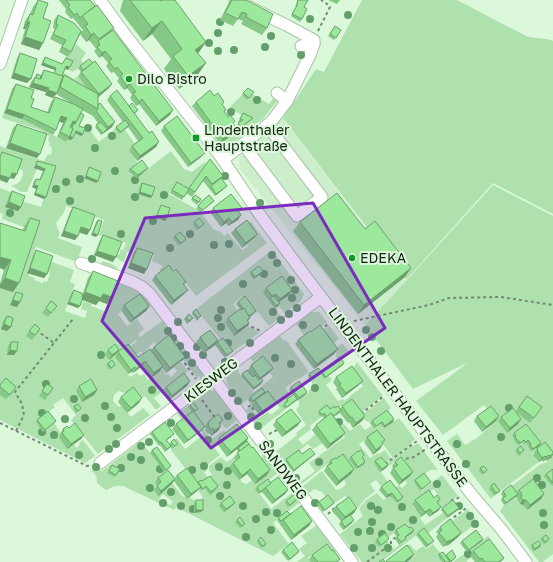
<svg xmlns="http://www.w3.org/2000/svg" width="553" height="562" font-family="'Golos Text',sans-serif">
  <rect width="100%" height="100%" fill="#dcf8db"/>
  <path fill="#cceecb" d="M282 117 406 281 365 325 239 168V165L240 157Z"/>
  <g fill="#aee1ad" fill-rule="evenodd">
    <path d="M362 0H457L526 36C535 39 544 37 553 41V214L493 183 406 280 405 277 283 118 316 69 324 72Z"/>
    <path d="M76 44 86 53 81 60 84 64 73 72 68 70 71 64 64 61 66 56 68 57Z"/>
    <path d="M63 72 74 79 78 76 96 99 59 82Z"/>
    <path d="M252 94 269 104 275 96 279 99 263 119 235 141 230 144 225 145 220 144 251 120 229 108 242 95 247 100Z"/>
    <path d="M4 113 22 119 66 142C71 132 81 133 90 130L99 142 115 129 119 134 125 130 136 145 129 151 138 164 127 173 137 177 171 151 184 169 192 172 205 162 206 164 187 191 175 184 169 194 205 214 203 215 213 229 221 232 224 236 228 233 242 250 248 246 247 244 254 239 243 224 251 222 267 243 196 296 175 268 171 271 161 272 159 270 163 266 152 261 154 255 134 249 132 253 127 252 124 262C119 261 119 258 115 257L116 254 119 255 121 249 123 250 126 243 114 239V241L99 235 104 220 66 206C65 209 64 213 62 215 56 223 54 223 60 233L58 238 82 247 77 262 36 247 27 272 29 273V276L35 278 34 280 43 283 44 281 47 282 50 273 47 272 49 265 52 262 74 270 70 282 75 284 65 311 85 318 87 311 81 309 83 301 92 304 91 306 107 312 111 301 108 300 100 276 134 289 144 297 151 306 149 308 143 301 137 298 120 311 121 312 118 314 127 326 137 319 144 329 138 334 140 337 162 321 203 374 202 380 199 376 197 378 167 338 157 345 154 342 143 353 141 351 134 357 128 349 137 341 136 340 115 357 130 377 137 373 140 376 144 374 148 380 162 369 166 375 168 374 171 377 177 371 174 367 181 362 188 371 154 398 161 406 156 410 145 396 137 401 127 394 119 391 114 395 113 401 119 407 122 406 131 417 143 408 150 415 98 454 71 420 76 415 63 398 53 405 55 407 36 422 54 423 60 432V434L74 444 76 448 80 445 79 443 83 440 95 456 85 463 0 420V288L14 292 13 291 24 227 2 219 3 214 0 213V188L23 197 22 201 41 207 54 169H37L27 192H21L11 185C19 185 23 179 23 171L0 157V146L44 161 48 154 51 155C52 150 53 148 49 145L50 142 48 141 49 136 40 130 2 118Z"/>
    <path d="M493 185 553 216V554L543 562H539L500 511 504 505 517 496 518 499V502L520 504 523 505 527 510 541 499 530 484 516 495 510 487 541 464 545 463 551 459 541 446 533 453V455L539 462 498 493 492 486 489 489 494 496 491 499 447 441 457 434 465 445 477 438 496 421 484 405 443 435 416 401 469 362 413 389 365 325 406 281Z"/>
    <path d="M272 250 304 294 301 301 285 314 277 303 263 293 281 317 269 326 258 312 254 314 242 297 233 304 239 312 234 335C246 327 246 323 259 333L231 353 196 309Z"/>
    <path d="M102 261C109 263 115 264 119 271H118L101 266Z"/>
    <path d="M311 312H319L327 322 308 337H305L296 324Z"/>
    <path d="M329 325 339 339 330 346 320 332Z"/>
    <path d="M280 336 284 341 286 340 309 372 299 379 298 378 285 388 291 397 283 406 285 410 260 429 246 410 251 407 259 418 268 412 271 415 280 408 271 396 268 398 261 389 242 404 227 384 226 377 238 367V372L241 376 254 392 273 377 259 358 253 362 250 358Z"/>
    <path d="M342 343 349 351 338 359 335 355 337 354 334 350Z"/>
    <path d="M357 362 383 396 358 415 348 401 334 411 318 413 321 417 310 426 311 429 298 439 303 445 316 434 323 443 313 449 308 444 285 462 277 451 297 435 296 433 306 425 296 410 299 406V399L309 392V390L314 386 310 380 320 373 324 379 329 376 332 380 326 385 338 401 343 399 344 401 363 386 352 371Z"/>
    <path d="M209 390 215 391 237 420 226 429 216 417 202 427 211 440 224 430 227 434 216 442 217 443 213 446 220 455 207 465V470L204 473 208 478 212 475 209 470V466L221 457 224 460 227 462 239 453 237 461 230 467 239 480 240 479 243 483 247 484 252 480 255 484 262 459V451L278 473 256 490 259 495 260 494 271 509 292 493 299 503 273 523 289 544 273 556 176 507 174 510 123 486C116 485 113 486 107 490H106L97 483C97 477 96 474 91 471L98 469 102 471 141 441 164 472 162 492 173 484 182 496 187 498 189 497 195 501 194 513 201 512V499L203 497 197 489 199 488 201 491 205 488 210 494 201 483 197 484 171 450 176 446 173 441 177 438 185 449 203 435 201 431 183 421 177 414ZM163 494 173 502 170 505 159 499Z"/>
    <path d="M384 398 391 408 371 423 364 420 360 416Z"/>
    <path d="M399 418 415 439 411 443 412 444 393 458 375 433 359 444 370 458 378 453 379 454 385 450 391 459 385 463H374L388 482 381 486 376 480 370 484 375 491 365 499 358 508 350 498 348 499 345 496 332 505 322 492 314 489 309 493 303 486 322 471 336 490C340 490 345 487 346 483L344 480 352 473 340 458 333 463 331 461 302 484 300 482 315 471 309 463 345 437 339 428 344 424 350 431 360 424 365 430 372 426 374 429 380 424 384 428Z"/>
    <path d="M418 443 438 470H430L414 482 421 491 442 475 458 496 441 508 435 499 437 494 434 489 412 505 421 517 420 518 425 525 443 513 447 518 427 534 423 530 381 562H362L340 534 363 516 359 509 366 500 377 493 383 500 390 496 393 489 399 485 402 488 407 483 405 480 409 476 401 465 404 460 401 457 386 468V464L412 445 413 446ZM403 526 404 541 394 549 387 541 379 547 386 539Z"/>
    <path d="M468 509 478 522 458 537 448 524Z"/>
    <path d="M317 525 337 551 333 554 323 547 308 558 311 562H297L305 556 299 549 307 543 301 536Z"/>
    <path d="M488 536 497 548 471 557 466 562H453Z"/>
    <path d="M409 544 416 551 423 546 426 549 433 544 441 554 442 562H408L413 558 411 555 415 553 409 547 405 546Z"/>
  </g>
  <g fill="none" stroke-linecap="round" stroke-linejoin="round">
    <defs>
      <g id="minor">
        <path d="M100 0 127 37 202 132 223 160 260 215 306 277 472 495 502 530 526 562"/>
        <path d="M301 46 314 44"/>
        <path d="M0 64 22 0"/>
        <path d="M277 93 287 101"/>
        <path d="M243 144 297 216 322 197 267 125"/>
        <path d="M223 160 271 122 287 101 310 55 314 44V40L286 25 235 0"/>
        <path d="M81 263 133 282 142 287 150 294 352 562"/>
        <path d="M100 463 321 297"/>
      </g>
    </defs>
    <use href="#minor" stroke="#a9c4a8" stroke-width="13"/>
    <g stroke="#768875" stroke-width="2" stroke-dasharray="3 3" stroke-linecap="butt">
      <path d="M318 31 330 7 325 2 321 0"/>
      <path d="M354 321 429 305 449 298 501 297 553 305"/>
      <path d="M246 324C249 327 256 328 260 331"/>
      <path d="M36 330 54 343"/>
      <path d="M320 330 328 324"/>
      <path d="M181 358 196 379"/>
      <path d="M202 400 216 419"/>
      <path d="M248 407 251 405 253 409 254 408"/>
      <path d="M361 414 384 396"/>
      <path d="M0 423 87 466 91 465"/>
      <path d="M16 431 24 415 22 404 15 392 73 319"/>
      <path d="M269 434 277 430"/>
      <path d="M401 462 405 459 414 457 426 449"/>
      <path d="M385 464 417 441"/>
      <path d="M451 501 460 497"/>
      <path d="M328 514 337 506"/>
      <path d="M449 521 461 512 468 507"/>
      <path d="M367 562 391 544V541L397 536"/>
    </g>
    <use href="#minor" stroke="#fff" stroke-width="11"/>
  </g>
  <g fill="#639f6b">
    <circle cx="348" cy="15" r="4"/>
    <circle cx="310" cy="19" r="4"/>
    <circle cx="220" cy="22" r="4"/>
    <circle cx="218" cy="33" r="4"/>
    <circle cx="271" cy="36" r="4"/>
    <circle cx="209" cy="43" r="4"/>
    <circle cx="265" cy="47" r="4"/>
    <circle cx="234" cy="50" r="4"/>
    <circle cx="218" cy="51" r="4"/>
    <circle cx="301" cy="55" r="4"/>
    <circle cx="257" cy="100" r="4"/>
    <circle cx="231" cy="112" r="4"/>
    <circle cx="88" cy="128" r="4"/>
    <circle cx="112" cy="136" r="4"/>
    <circle cx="95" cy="148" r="4"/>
    <circle cx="115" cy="171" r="4"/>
    <circle cx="225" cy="176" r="4"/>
    <circle cx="80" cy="179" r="4"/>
    <circle cx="135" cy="180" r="4"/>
    <circle cx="66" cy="182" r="4"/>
    <circle cx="56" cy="189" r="4"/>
    <circle cx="164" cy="195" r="4"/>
    <circle cx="135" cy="197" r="4"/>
    <circle cx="70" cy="201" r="4"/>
    <circle cx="260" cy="203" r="4"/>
    <circle cx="10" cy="213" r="4"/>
    <circle cx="153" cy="221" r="4"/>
    <circle cx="121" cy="234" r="4"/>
    <circle cx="190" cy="234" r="4"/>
    <circle cx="229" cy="244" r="4"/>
    <circle cx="214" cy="245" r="4"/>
    <circle cx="170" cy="248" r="4"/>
    <circle cx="272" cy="255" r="4"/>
    <circle cx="92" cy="259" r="4"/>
    <circle cx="277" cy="263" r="4"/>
    <circle cx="264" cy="274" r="4"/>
    <circle cx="291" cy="280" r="4"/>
    <circle cx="243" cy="284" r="4"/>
    <circle cx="295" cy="290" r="4"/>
    <circle cx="292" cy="298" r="4"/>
    <circle cx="297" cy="308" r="4"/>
    <circle cx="221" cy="310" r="4"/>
    <circle cx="273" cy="312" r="4"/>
    <circle cx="289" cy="314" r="4"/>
    <circle cx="218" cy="318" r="4"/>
    <circle cx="281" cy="320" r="4"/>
    <circle cx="178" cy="322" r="4"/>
    <circle cx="303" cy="325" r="4"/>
    <circle cx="221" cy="327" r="4"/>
    <circle cx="366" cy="330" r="4"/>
    <circle cx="168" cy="331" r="4"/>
    <circle cx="372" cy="337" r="4"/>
    <circle cx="173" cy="338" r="4"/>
    <circle cx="228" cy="343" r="4"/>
    <circle cx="250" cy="343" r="4"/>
    <circle cx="180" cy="346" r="4"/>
    <circle cx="197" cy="347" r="4"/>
    <circle cx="381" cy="351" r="4"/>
    <circle cx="101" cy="355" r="4"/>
    <circle cx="186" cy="355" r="4"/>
    <circle cx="203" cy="355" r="4"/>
    <circle cx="275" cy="358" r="4"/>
    <circle cx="225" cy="362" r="4"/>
    <circle cx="192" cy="363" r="4"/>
    <circle cx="291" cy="364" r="4"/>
    <circle cx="46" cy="384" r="4"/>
    <circle cx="315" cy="388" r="4"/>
    <circle cx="152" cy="390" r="4"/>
    <circle cx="232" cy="393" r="4"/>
    <circle cx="74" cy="399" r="4"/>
    <circle cx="238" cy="401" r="4"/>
    <circle cx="105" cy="406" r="4"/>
    <circle cx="509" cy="408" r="4"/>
    <circle cx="42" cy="413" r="4"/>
    <circle cx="228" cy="416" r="4"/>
    <circle cx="111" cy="417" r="4"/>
    <circle cx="251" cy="417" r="4"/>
    <circle cx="85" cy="418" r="4"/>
    <circle cx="65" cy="419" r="4"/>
    <circle cx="339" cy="422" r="4"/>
    <circle cx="171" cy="423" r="4"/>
    <circle cx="258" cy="426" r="4"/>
    <circle cx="117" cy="428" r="4"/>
    <circle cx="42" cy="432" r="4"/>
    <circle cx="54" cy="435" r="4"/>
    <circle cx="501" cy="437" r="4"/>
    <circle cx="208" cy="440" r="4"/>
    <circle cx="149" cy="442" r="4"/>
    <circle cx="116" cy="444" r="4"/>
    <circle cx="270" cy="444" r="4"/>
    <circle cx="457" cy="444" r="4"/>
    <circle cx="141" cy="446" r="4"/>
    <circle cx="109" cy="449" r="4"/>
    <circle cx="79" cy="455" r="4"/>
    <circle cx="131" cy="457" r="4"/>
    <circle cx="141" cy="460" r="4"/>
    <circle cx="319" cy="462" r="4"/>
    <circle cx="466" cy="464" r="4"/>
    <circle cx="204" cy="466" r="4"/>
    <circle cx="96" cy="467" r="4"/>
    <circle cx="219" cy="467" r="4"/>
    <circle cx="121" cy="468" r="4"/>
    <circle cx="160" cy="469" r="4"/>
    <circle cx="192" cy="470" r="4"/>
    <circle cx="228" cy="471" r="4"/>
    <circle cx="296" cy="478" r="4"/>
    <circle cx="537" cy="478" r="4"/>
    <circle cx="437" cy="484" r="4"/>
    <circle cx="227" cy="485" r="4"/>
    <circle cx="542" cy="485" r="4"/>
    <circle cx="150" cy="488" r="4"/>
    <circle cx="171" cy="492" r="4"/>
    <circle cx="220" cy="496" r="4"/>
    <circle cx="163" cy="503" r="4"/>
    <circle cx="315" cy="503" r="4"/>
    <circle cx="181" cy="506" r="4"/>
    <circle cx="243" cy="506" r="4"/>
    <circle cx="371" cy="506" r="4"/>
    <circle cx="459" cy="506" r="4"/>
    <circle cx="402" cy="507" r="4"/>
    <circle cx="193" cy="509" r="4"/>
    <circle cx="378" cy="510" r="4"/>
    <circle cx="266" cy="512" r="4"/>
    <circle cx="277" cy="513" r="4"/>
    <circle cx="543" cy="513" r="4"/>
    <circle cx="470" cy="516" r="4"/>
    <circle cx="256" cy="519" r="4"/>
    <circle cx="413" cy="520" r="4"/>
    <circle cx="372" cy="522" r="4"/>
    <circle cx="475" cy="524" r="4"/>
    <circle cx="544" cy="525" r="4"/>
    <circle cx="391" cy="527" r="4"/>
    <circle cx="271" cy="530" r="4"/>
    <circle cx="370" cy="531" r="4"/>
    <circle cx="358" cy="532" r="4"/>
    <circle cx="382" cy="534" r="4"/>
    <circle cx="246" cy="537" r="4"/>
    <circle cx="354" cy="548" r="4"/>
    <circle cx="372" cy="548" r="4"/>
    <circle cx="388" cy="548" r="4"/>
    <circle cx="468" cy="554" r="4"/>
  </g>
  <g fill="#86c886">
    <path d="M38 0 43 18V43L39 50 21 44 25 29H23L25 21 30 14 33 7Z"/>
    <path d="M59 0H90L113 30 170 115 156 126 139 104 136 106 130 98 132 95 127 88 124 90 117 81 119 78 117 76 114 72 111 73 106 66 108 63 103 57 102 56 99 58 94 51 96 49 94 46 89 40 86 42 80 34 71 52 68 57 59 52 62 45 50 39 55 29 53 28 54 20 58 15 81 32 83 30 73 18 71 19 65 12 66 9Z"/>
    <path d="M123 0H160L206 42 198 53 197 76 179 89 164 69 171 59 152 34 143 41 120 11Z"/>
    <path d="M230 0H246L267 28 262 35 241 24 243 21 238 19 233 26 220 20Z"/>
    <path d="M298 0H308L304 7 302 19 300 22 291 16 296 6H295Z"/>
    <path d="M328 0H340L337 4Z"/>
    <path d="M335 26 341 30 334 40 328 36Z"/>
    <path d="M20 53 27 83 11 78 17 58Z"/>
    <path d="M45 57 62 64 66 58 68 70 65 69 62 76V77L64 75 87 88 78 76 81 72 78 68 80 66 109 88 98 97V105L112 127 101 135 95 127 98 123 93 116 82 110 81 113 79 126 83 134 81 136 75 133 71 140 68 139 66 142 57 137 63 123 59 121 56 130 53 135 22 119 4 113 12 89 16 84 31 98V107L47 113 51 102 55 97 71 103 56 94 53 98 45 95 46 92 29 87 31 82 37 74 41 75 44 70 54 74 55 70 41 65 43 60Z"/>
    <path d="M254 92 247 100 242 95 243 93Z"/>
    <path d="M110 96 138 110 135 114 156 147 137 161 129 151 132 146 138 141 128 127 119 134 115 129 116 127 123 122 107 100Z"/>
    <path d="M214 96 224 102 222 105 226 110 224 112 233 123 234 133 220 144 192 106 196 102Z"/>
    <path d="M243 113 251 120 239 129 236 126 240 122H238Z"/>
    <path d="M17 124 37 158 6 148 13 128Z"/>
    <path d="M164 126 201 157 188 167 161 131Z"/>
    <path d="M210 159 223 176 221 178 225 188 215 196 203 181 192 197 186 193 182 200 170 193 175 184 187 191Z"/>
    <path d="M37 161 56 166 46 197 44 199 34 195 36 189 32 187 34 181 36 179 39 180 43 171 34 168 36 163Z"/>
    <path d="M148 168 146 170 137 178 128 172 130 169Z"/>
    <path d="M142 183 152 196 151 198 138 194 140 186Z"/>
    <path d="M12 191 21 207 18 211 5 207 9 196Z"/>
    <path d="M192 198 201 199 197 205 191 200Z"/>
    <path d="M202 201H214L212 203 201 212 196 209Z"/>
    <path d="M73 207 90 230 87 235 79 232 75 240 61 236 70 212Z"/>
    <path d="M213 208 239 212 241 215 238 220 228 226 226 223 221 227 210 212Z"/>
    <path d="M30 218 13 292 0 288V283L4 270 24 227Z"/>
    <path d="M98 220 96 237 91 235 96 222Z"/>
    <path d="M194 222 202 226 197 230 193 224Z"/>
    <path d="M300 222 365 229 411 268 405 277 358 314 293 231Z"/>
    <path d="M235 229 257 234 254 238 242 248 231 233Z"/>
    <path d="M103 235 113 262 94 255 100 240Z"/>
    <path d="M175 236 184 242 179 246 173 238Z"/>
    <path d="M137 248 144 274 128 268 133 253Z"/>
    <path d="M36 250 47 274 44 278 27 273 33 255Z"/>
    <path d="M93 271 107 304 99 301 96 305 82 300 78 308 67 304 72 292 74 290 83 293 88 278Z"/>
    <path d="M173 271 186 282 184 285V294L171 305 152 280 155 276Z"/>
    <path d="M263 271 261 274 253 279 250 274 251 272Z"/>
    <path d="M266 288 289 295 279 301V306L275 309 263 293Z"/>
    <path d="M16 292 20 302 17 307 10 305 13 297Z"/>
    <path d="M51 301 57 306 48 317 42 313Z"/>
    <path d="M238 302 254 314 250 317V318L248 321 249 323 246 327 234 336 225 322 228 318 241 310 236 304Z"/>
    <path d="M124 305 149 306 146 311 130 323 121 310Z"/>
    <path d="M193 312 201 316 197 321 192 314Z"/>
    <path d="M7 316 11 327 7 331 1 329 3 321Z"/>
    <path d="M186 317 193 318 191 321 187 324 184 319Z"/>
    <path d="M35 324 40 329 32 340 26 336Z"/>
    <path d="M311 332 338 349 334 354 314 369 295 344 298 340Z"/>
    <path d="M200 337 217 342 233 351 231 353 225 358 215 345 204 353 196 342Z"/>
    <path d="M11 342 14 355H7L8 346Z"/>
    <path d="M154 347 185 357 181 361 166 373 162 368 160 371 151 378 142 366 133 373 131 372 128 374 115 357 118 352 138 357 151 350Z"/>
    <path d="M108 350H119L116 354 109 360 105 354Z"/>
    <path d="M108 363 113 367 110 370 106 365Z"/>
    <path d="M251 365 269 373 261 379 263 381 261 384 253 390 241 376 242 374 248 370Z"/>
    <path d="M343 365 324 379 320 373 321 371Z"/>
    <path d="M321 371 319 374 310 380 308 376 309 374Z"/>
    <path d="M336 377 359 385 342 398 336 389 337 388 333 382Z"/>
    <path d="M190 381 187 386 169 400 162 392 166 387Z"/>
    <path d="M47 384 53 388 45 400 39 396Z"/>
    <path d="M0 385 13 392 6 399 0 395Z"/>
    <path d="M79 386 97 390 94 395 82 402 76 391Z"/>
    <path d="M291 387 306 394 297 401 296 400 285 409 282 406 286 403 285 402 287 399 293 395 289 390Z"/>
    <path d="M265 392 276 402 273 407 260 416 251 405 254 402 251 404 248 400 250 397Z"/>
    <path d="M527 396 542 407 530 423 516 412 518 424 507 433 498 421 501 417 515 412Z"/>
    <path d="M121 397 139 403 127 413 118 402Z"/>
    <path d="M190 405 196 411 194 413 204 426 208 422 223 420 220 425 218 431 211 436 209 433 208 434 205 430 206 428 205 427 201 431 184 444 172 429 176 424 192 412 188 407Z"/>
    <path d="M74 406 81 408 80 410 76 413 73 409Z"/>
    <path d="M342 406 365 416 362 421 353 428 349 422 348 423 340 413 334 417 345 433 342 437 327 449 312 430 316 425 324 418 322 416 321 417 318 414 319 411 330 409H340Z"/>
    <path d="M477 416 496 421 482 432 474 421Z"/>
    <path d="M394 419 393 422 384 428 380 424 374 429 370 423 372 421Z"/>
    <path d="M37 420 56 421 54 423 43 432 36 422Z"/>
    <path d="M276 420 301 421 297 426 282 437 273 425Z"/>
    <path d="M63 429 84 435 81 439 67 449 59 437 60 435V434Z"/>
    <path d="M152 432 172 437 167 440 169 444 171 442 178 444 176 446 172 449 171 447 165 452 160 445 159 446 150 434Z"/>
    <path d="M514 433 541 443 539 446 531 451 528 447 529 446 526 443 524 445 523 442 518 445 513 439 514 438 512 435Z"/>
    <path d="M367 437 383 443 380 449 373 455 364 442Z"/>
    <path d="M219 438H248L247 441 267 475 255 484 247 474 239 480 229 467 236 460 234 458 238 452 237 450V449L227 457 216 442Z"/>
    <path d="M537 448 553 452V455L551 458 546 461V459L543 462 542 460 539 462 533 455 534 454V453Z"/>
    <path d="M517 449 522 453 519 456 515 451Z"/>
    <path d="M152 450 169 468 164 472 150 453Z"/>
    <path d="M358 452 362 458 364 464 356 469 349 459 351 457Z"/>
    <path d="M302 454 313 456 293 472 285 462 286 459Z"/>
    <path d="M336 459 354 469 351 474 336 486 324 471 330 461Z"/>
    <path d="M375 461 386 468 380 472 374 463Z"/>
    <path d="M395 462 413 472 410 476 399 485 390 473 393 468 392 466Z"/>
    <path d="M112 465 120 469 115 477 107 473Z"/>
    <path d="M480 468 487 470 482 475 479 471Z"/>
    <path d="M553 469V485L552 486 544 476 546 474Z"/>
    <path d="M177 475 198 483 202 481 218 486 217 489 210 495 205 488 201 491 199 488 197 491 187 499 174 481 172 484 158 496 154 490 157 486 155 482 158 478 174 479Z"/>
    <path d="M415 480 431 482 429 484 420 491 414 482Z"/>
    <path d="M271 483 288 490 285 494 272 504 262 492 259 494 255 490 257 487Z"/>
    <path d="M491 486 500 491 498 493 494 496 489 489Z"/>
    <path d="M381 487 403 497 401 500 397 503 390 496 386 498 379 490Z"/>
    <path d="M519 490 544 494 541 499 527 510 523 505 520 504 518 501V499L516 496 504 505 501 500 503 497 501 494 503 491 517 492Z"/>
    <path d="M434 498 440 499 438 503 441 507 438 511 429 517 426 513 421 517 412 504 415 500Z"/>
    <path d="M196 500 203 510 201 512 194 513V503Z"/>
    <path d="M297 500 288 507 285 503 286 501Z"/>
    <path d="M319 502 334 503 332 505 323 512 317 504Z"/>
    <path d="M221 503 233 505 224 512 219 506Z"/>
    <path d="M336 506 357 508 354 513 350 516 352 523 343 530 339 524 341 521 332 511Z"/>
    <path d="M442 508 458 510 447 518 441 510Z"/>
    <path d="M290 514 312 521 309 526 291 540 277 520 278 518Z"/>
    <path d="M237 520 243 526 240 528 235 522Z"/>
    <path d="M440 527 461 533 457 538 447 546 446 545 443 547 436 537 438 534 436 532Z"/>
    <path d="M409 528 414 530 412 533 405 538 406 539 404 541 399 545 395 539 397 537 394 533 396 530Z"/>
    <path d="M418 533 434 541 432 543 426 548 416 535Z"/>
    <path d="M542 538 548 542 544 544 540 540Z"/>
    <path d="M377 539 387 541 379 547 375 542Z"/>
    <path d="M483 539 482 541 467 552 460 543 462 541Z"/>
    <path d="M258 540 266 544 265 546 261 548 257 542Z"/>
    <path d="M541 544 540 547 533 551 531 547 532 545Z"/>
    <path d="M283 550 298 553 288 561 281 552Z"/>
    <path d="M332 551 340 559 338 562H311L309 560 312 555Z"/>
    <path d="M473 551 504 558 501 562H475L470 556Z"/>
    <path d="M439 554 446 556V555L455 559 451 562H442L438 556Z"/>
  </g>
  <g fill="#6da26d">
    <path d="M162 21 152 34 143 41 152 28Z"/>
    <path d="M27 22H30L25 29H23Z"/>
    <path d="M94 33 89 40 86 42 91 35Z"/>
    <path d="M25 37 43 43 39 50 21 44Z"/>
    <path d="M206 42 197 55 195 50Z"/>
    <path d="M105 51 102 56 99 58 102 53Z"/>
    <path d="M43 63 56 68 55 70 41 65Z"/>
    <path d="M206 63 197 76 179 89 188 76Z"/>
    <path d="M66 66 70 67 68 70 64 68Z"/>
    <path d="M14 73 31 79 27 83 11 78Z"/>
    <path d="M33 83 49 88 46 92 29 87Z"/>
    <path d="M112 84 109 88 96 99 99 94Z"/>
    <path d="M130 84 127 88 124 90 127 86Z"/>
    <path d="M48 90 57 93 53 98 45 95Z"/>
    <path d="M142 99 139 104 136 106 139 102Z"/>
    <path d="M7 109 25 115 22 119 4 113Z"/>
    <path d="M173 110 170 115 156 126 159 121Z"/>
    <path d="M61 116 67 118 63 123 58 121Z"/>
    <path d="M73 121 76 122 73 127V124L72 126 69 125Z"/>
    <path d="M115 122 112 127 101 135 108 127Z"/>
    <path d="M129 125 128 127 119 134 121 132Z"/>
    <path d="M237 129 234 133 220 144 223 139Z"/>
    <path d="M76 131 83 134 81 136 75 133Z"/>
    <path d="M69 136 73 138 71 140 68 139Z"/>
    <path d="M159 142 156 147 137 161 140 156Z"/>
    <path d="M10 143 40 154 37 158 6 148Z"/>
    <path d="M205 153 201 157 188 167 191 163Z"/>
    <path d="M36 165 45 169 43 171 34 168Z"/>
    <path d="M148 168 146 170 137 178 138 175Z"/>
    <path d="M12 173 17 174 14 179 10 178 7 183 0 180V175Z"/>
    <path d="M86 176 98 181 96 183 84 178Z"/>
    <path d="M34 185 38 186 36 189 32 187Z"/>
    <path d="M227 186 225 188 215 196 216 194Z"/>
    <path d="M140 192 152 196 151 198 138 194Z"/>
    <path d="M35 193 46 197 44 199 34 195Z"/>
    <path d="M9 202 21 207 18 211 5 207Z"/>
    <path d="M157 215 167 218 165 221 155 217Z"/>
    <path d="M241 215 238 220 228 226 232 222Z"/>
    <path d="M229 218 226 223 221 227 224 222Z"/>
    <path d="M81 227 90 230 87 235 78 232Z"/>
    <path d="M64 231 78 236 75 240 61 236Z"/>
    <path d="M93 233 98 235 96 237 91 235Z"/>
    <path d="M257 234 254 238 242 248 246 243Z"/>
    <path d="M97 251 116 257 113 262 94 255Z"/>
    <path d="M0 257 11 260 4 270 0 268Z"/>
    <path d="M131 263 147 269 144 274 128 268Z"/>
    <path d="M30 268 47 274 44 278 27 273Z"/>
    <path d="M411 268 405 277 358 314 364 305Z"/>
    <path d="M263 271 261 274 253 279 255 277Z"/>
    <path d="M5 278 19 283 13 292 0 288V285Z"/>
    <path d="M188 290 184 294 171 305 174 300Z"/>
    <path d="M292 290 289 295 276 304 280 299Z"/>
    <path d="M85 292 103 294 112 297 107 304 99 301 96 305 81 299Z"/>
    <path d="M13 300 20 302 17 307 10 305Z"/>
    <path d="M69 302 80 306 78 308 67 304Z"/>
    <path d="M149 306 146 311 130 323 134 318Z"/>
    <path d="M249 323 246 327 234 336 237 331Z"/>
    <path d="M4 324 11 327 7 331 1 329Z"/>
    <path d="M218 340 215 345 204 353 208 348Z"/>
    <path d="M338 349 334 354 314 369 317 364Z"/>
    <path d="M10 350 17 351 14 355H7Z"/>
    <path d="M119 350 116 354 109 360 112 355Z"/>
    <path d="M185 357 181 361 166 373 170 368Z"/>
    <path d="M145 361 142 366 133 373 136 369Z"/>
    <path d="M344 363 343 365 324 379 326 377Z"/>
    <path d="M163 366 160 371 151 378 154 373Z"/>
    <path d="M135 367 131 372 128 374 131 370Z"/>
    <path d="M273 368 269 373 257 382 260 378Z"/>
    <path d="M321 371 319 374 310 380 312 378Z"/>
    <path d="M190 381 187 386 169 400 172 396Z"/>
    <path d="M263 381 261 384 253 390 254 388Z"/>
    <path d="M363 381 359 385 342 398 346 393Z"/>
    <path d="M97 390 94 395 82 402 85 397Z"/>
    <path d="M307 392 306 394 297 401 299 398Z"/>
    <path d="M142 398 139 403 127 413 131 408Z"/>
    <path d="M297 399 296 401 285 409 287 407Z"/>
    <path d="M276 402 273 407 260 416 263 412Z"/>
    <path d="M365 416 362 421 353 428 356 423Z"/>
    <path d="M499 416 496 421 482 432 486 427Z"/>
    <path d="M394 419 393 422 384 428 385 426Z"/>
    <path d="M521 419 518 424 507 433 510 428Z"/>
    <path d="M301 421 297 426 282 437 286 432Z"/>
    <path d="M221 426 218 431 211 436 214 431Z"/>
    <path d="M205 427 201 431 184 444 188 440Z"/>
    <path d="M345 433 342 437 327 449 330 444Z"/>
    <path d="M84 435 81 439 67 449 71 444Z"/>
    <path d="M248 438 245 443 238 448 237 449 227 457 231 452Z"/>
    <path d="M541 443 539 446 531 451 533 449Z"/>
    <path d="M383 444 380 449 373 455 376 450Z"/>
    <path d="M315 454 313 456 293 472 294 470Z"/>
    <path d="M553 454 551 458 546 461 550 456Z"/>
    <path d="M549 455 546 459 543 462 546 457Z"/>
    <path d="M545 456 542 460 539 462 542 458Z"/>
    <path d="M365 462 364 464 356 469 358 467Z"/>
    <path d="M388 465 386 468 380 472 382 469Z"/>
    <path d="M250 469 247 474 239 480 242 476Z"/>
    <path d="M354 469 351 474 336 486 339 481Z"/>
    <path d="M270 470 267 475 255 484 258 479Z"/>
    <path d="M413 472 410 476 399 485 402 480Z"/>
    <path d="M175 479 172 484 158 496 161 491Z"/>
    <path d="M201 487 197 491 187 499 191 494Z"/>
    <path d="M288 490 285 494 272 504 275 500Z"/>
    <path d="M392 493 390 496 386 498 388 495Z"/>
    <path d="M518 494 517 496 504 505 506 503Z"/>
    <path d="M544 494 541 499 527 510 530 505Z"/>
    <path d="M298 498 297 500 288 507 290 505Z"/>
    <path d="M523 500H526L523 505 520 504Z"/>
    <path d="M235 503 233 505 224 512 226 509Z"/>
    <path d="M441 507 438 511 429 517 433 513Z"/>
    <path d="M357 508 354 513 342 522 345 517Z"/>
    <path d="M459 508 458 510 447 518 448 516Z"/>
    <path d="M430 509 426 513 421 517 425 512Z"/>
    <path d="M196 510H203L201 512 194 513Z"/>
    <path d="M354 520 352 523 343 530 345 527Z"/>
    <path d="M312 521 309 526 291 540 294 535Z"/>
    <path d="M414 530 412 533 403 539 405 537Z"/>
    <path d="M461 533 457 538 447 546 450 541Z"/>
    <path d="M483 539 482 541 467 552 469 550Z"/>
    <path d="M450 540 446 545 443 547 447 542Z"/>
    <path d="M541 544 540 547 533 551 535 549Z"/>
    <path d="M299 551 298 553 288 561 290 559Z"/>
    <path d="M414 554 411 559 407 562H405L406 560Z"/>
  </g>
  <g fill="#9ce89c" stroke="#6da26d">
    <path d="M38 0 48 3 43 18 51 21 43 43 25 37 30 22H27L30 14 33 15Z"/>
    <path d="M66 0H90L95 6 82 16 80 18 77 13 74 15 68 7 70 5Z"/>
    <path d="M130 0H160L161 1 163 0H175L206 42 195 50 206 63 188 76 173 56 182 49 162 21 152 28Z"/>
    <path d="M232 0H246L273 14 267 28 246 17 247 14 242 12 238 19 225 13Z"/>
    <path d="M298 0H308L304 7 307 9 302 19 292 14 298 4 297 3Z"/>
    <path d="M97 5 114 28 99 39 94 33 91 35 85 26 88 24 82 16Z"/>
    <path d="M58 15 74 23 81 31 71 52 62 47 66 40 53 34 58 25 56 24Z"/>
    <path d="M335 26 341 30 336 38 330 34Z"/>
    <path d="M113 30 173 110 159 121 142 99 139 102 133 93 136 92 130 84 127 86 120 76 123 74 120 71 117 67 115 69 109 62 112 59 105 51 102 53 97 47 100 45 98 41Z"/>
    <path d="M20 53 37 59 31 79 14 73Z"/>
    <path d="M45 57 62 64 66 58 73 61 70 67 66 66 62 76 54 74 56 68 43 63Z"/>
    <path d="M89 59 93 63 83 70 80 66Z"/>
    <path d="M95 61 112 84 99 94 81 72Z"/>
    <path d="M44 70 63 76 57 93 48 90 49 88 33 83 35 77 41 79Z"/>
    <path d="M37 74 41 76 40 79 36 78Z"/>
    <path d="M64 75 98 94V109L60 87Z"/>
    <path d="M16 84 34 90 31 98 34 99 31 107 49 113 55 97 76 105 77 106 83 109 76 122 73 121 70 127 73 129 70 137 60 132 67 118 61 116 56 130 25 115 7 109Z"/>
    <path d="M248 88 254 92 249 98 243 93Z"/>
    <path d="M117 90 149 133 152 131 159 142 140 156 132 146 143 138 110 96Z"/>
    <path d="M210 90 214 96 218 93 224 102 222 104 226 110 224 111 228 117 230 115 235 121 233 123 237 129 223 139 196 102Z"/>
    <path d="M100 103 115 122 108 127 96 111 98 109V105Z"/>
    <path d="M132 103 138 110 134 113 129 106Z"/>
    <path d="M81 113 84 115 79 126 85 128 83 134 76 131 73 138 70 136 73 129 72 128 73 124H75L76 122Z"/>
    <path d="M243 113 253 118 241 127 238 123 243 120 240 119Z"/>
    <path d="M177 116 205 153 191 163 164 126Z"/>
    <path d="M125 120 129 125 121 132 116 127Z"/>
    <path d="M101 122 107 129 103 133 96 125Z"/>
    <path d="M17 124 47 134 40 154 10 143Z"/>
    <path d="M2 152 22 159 17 174 12 173 10 178 0 175V157Z"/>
    <path d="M210 159 223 176 212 184 206 176 195 192 189 188Z"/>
    <path d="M142 160 148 168 138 175 130 169Z"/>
    <path d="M37 161 56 166 46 197 35 193 38 186 34 185 36 179 40 180 45 169 36 165Z"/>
    <path d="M89 167 101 172 98 181 86 176Z"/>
    <path d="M221 178 227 186 216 194 211 186Z"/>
    <path d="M177 182 189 189 184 197 172 190Z"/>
    <path d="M142 183 155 187 152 196 140 192Z"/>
    <path d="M12 191 25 196 21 207 9 202Z"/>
    <path d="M337 193 365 229 375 221 411 268 364 305 300 222Z"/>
    <path d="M231 194 242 208 238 211 241 215 232 222 229 218 224 222 213 208Z"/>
    <path d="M195 195 201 199 199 202 192 198Z"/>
    <path d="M209 195 214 201 203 210 198 206 202 201Z"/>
    <path d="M161 205 170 208 167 218 157 215Z"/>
    <path d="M73 207 95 215 90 230 81 227 78 236 64 231Z"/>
    <path d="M30 218 40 221 19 283 5 278 11 260 0 257V223L25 231Z"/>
    <path d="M199 218 204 224 199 228 194 222Z"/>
    <path d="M98 220 102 221 98 235 93 233Z"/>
    <path d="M247 220 257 234 246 243 235 229Z"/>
    <path d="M180 232 186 239 181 243 175 236Z"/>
    <path d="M103 235 122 242 116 257 97 251Z"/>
    <path d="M137 248 153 253 147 269 131 263Z"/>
    <path d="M36 250 53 256 47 274 30 268Z"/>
    <path d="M169 265 173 271 176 269 186 282 183 284 188 290 174 300 155 276Z"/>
    <path d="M259 266 263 271 255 277 251 272Z"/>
    <path d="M93 271 118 281 112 297 103 294 101 298 85 292Z"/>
    <path d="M282 276 292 290 280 299 276 294 272 296 266 288Z"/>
    <path d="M74 290 83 294 82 297H83L80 306 69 302Z"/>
    <path d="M16 292 23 294 20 302 13 300Z"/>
    <path d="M140 294 149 306 134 318 124 305Z"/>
    <path d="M245 296 256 311 249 316 238 302Z"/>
    <path d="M274 296 278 301H279L280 303 276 306 270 298Z"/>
    <path d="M51 301 57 306 51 313 46 308Z"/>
    <path d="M244 308 250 318 247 320 249 323 237 331 228 318 240 309 241 310Z"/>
    <path d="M196 309 201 316 198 318 193 312Z"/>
    <path d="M189 314 193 318 189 321 186 317Z"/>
    <path d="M7 316 13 318 11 327 4 324Z"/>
    <path d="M35 324 40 329 35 335 29 331Z"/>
    <path d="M320 325 338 349 317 364 298 340 310 331 311 332Z"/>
    <path d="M210 330 218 340 208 348 200 337Z"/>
    <path d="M169 335 185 357 170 368 154 347Z"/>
    <path d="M223 338 233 351 227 355 217 342Z"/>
    <path d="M11 342H18L17 351 10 350Z"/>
    <path d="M115 344 119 350 112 355 108 350Z"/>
    <path d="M128 344 138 357 150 349 163 366 154 373 145 361 136 369 135 367 131 370 118 352Z"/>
    <path d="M263 356 273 368 260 378 251 365Z"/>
    <path d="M340 357 344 363 326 377 321 371Z"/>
    <path d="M112 360 115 365 111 368 108 363Z"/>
    <path d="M352 366 363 381 346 393 339 385 341 384 336 377Z"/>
    <path d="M318 368 321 371 312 378 309 374Z"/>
    <path d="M247 370 253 377 255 375 259 380 261 378 263 381 254 388 242 374Z"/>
    <path d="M184 373 190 381 172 396 166 387Z"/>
    <path d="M6 378 16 387 10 395 0 387V385Z"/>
    <path d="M91 379 97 390 85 397 79 386Z"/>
    <path d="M299 381 307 392 299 398 291 387Z"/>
    <path d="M47 384 53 388 48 395 42 391Z"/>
    <path d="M133 387 142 398 131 408 121 397Z"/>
    <path d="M262 388 265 392 253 401 250 397Z"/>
    <path d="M268 391 276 402 263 412 255 400Z"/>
    <path d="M294 394 297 399 287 407 284 404 288 401 287 399Z"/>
    <path d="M527 396 542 407 534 418 519 407Z"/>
    <path d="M352 399 365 416 356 423 352 417 351 418 342 406Z"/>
    <path d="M193 402 198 409 195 411 190 405Z"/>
    <path d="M78 404 81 408 78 411 74 406Z"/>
    <path d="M327 405 330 409 334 406 335 408 338 406 341 410 333 416 331 413 327 417 324 413 322 415 319 411Z"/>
    <path d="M491 406 499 416 486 427 477 416Z"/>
    <path d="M513 408 521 419 510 428 501 417Z"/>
    <path d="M291 409 301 421 286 432 276 420Z"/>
    <path d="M387 410 394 419 385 426 382 422 376 426 372 421Z"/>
    <path d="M48 411 56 421 45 430 37 420Z"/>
    <path d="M193 411 205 427 188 440 176 424Z"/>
    <path d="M331 413 345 433 330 444 316 425Z"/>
    <path d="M218 414 223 420 219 423 221 426 214 431 213 428 211 430 208 425 209 424 208 422Z"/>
    <path d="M165 422 174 434 166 440 171 446 167 449 161 442 160 443 152 432Z"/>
    <path d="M75 423 84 435 71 444 62 433 64 431 63 429 67 426 69 428Z"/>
    <path d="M237 424 248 438 231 452 219 438Z"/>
    <path d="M526 424 541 443 533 449 530 445 531 444 528 440 526 442 524 440 520 443 515 437 516 436 514 433Z"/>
    <path d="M377 430 385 440 382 442 383 444 376 450 367 437Z"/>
    <path d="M174 439 178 444 174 446 171 442Z"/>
    <path d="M247 441 249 444 240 451 238 448Z"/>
    <path d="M545 442 553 452V454L550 456 549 455 546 457 545 456 542 458 537 450 538 449 537 448Z"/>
    <path d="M249 444 252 448 253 447 270 470 258 479 250 469 242 476 233 463 240 457 237 453Z"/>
    <path d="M521 446 524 450 520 453 517 449Z"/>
    <path d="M157 447 171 466 166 470 152 450Z"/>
    <path d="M310 448 315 454 294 470 286 459 299 450 302 454Z"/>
    <path d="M361 450 364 455 362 457 365 462 358 467 351 457 358 451V452Z"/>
    <path d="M343 454 354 469 339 481 327 466 332 463 330 461 335 458 336 459Z"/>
    <path d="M381 457 388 465 382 469 375 461Z"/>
    <path d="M401 457 403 460H404L413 472 402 480 393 468 398 465 395 462Z"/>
    <path d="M112 465 120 469 116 475 109 471Z"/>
    <path d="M484 466 487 470 484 473 480 468Z"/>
    <path d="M187 468 201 487 191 494 177 475Z"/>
    <path d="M553 469V483L546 474Z"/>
    <path d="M168 470 175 479 161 491 157 486 161 482 158 478Z"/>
    <path d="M424 473 431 482 422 489 415 480Z"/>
    <path d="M210 476 218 486 211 492 206 486 203 489 198 482 201 480 202 481Z"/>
    <path d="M278 477 288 490 275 500 265 487Z"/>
    <path d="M268 479 271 483 260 492 257 487Z"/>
    <path d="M533 479 544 494 530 505 526 500H523L521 497 522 494 519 490Z"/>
    <path d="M390 480 403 497 398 501 392 493 388 495 381 487Z"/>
    <path d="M494 483 500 491 496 493 491 486Z"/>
    <path d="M511 485 518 494 506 503 502 498 506 496 503 491Z"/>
    <path d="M429 490 434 498 437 495 440 499 437 502 441 507 433 513 430 509 425 512 415 500Z"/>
    <path d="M295 494 298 498 290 505 286 501Z"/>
    <path d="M328 495 334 503 325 510 319 502Z"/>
    <path d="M230 496 235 503 226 509 221 503Z"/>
    <path d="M349 497 357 508 345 517 336 506Z"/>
    <rect x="196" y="500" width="7" height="10"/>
    <path d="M453 500 459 508 448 516 442 508Z"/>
    <path d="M301 506 312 521 294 535 283 520Z"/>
    <path d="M287 511 290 514 281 521 278 518Z"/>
    <path d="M350 515 354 520 345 527 341 521Z"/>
    <path d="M240 517 245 524 242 526 237 520Z"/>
    <path d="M450 519 461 533 450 541V540L447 542 439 533 442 530 440 527Z"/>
    <path d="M405 524 409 528 411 527 414 530 405 537 406 539 401 542 397 537 399 535 396 530Z"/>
    <path d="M424 528 434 541 428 545 418 533Z"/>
    <path d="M476 530 483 539 469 550 462 541Z"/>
    <path d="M385 533 389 539 381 545 377 539Z"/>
    <path d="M546 535 549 539 545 542 542 538Z"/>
    <path d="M261 537 266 544 263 546 258 540Z"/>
    <path d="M489 539 504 558 498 562H485L482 558 480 559 473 551Z"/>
    <path d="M538 541 541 544 535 549 532 545Z"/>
    <path d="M292 542 299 551 290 559 283 550Z"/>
    <path d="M327 544 332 551 333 550 340 559 336 562H318L312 555Z"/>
    <path d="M407 545 414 554 406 560 405 562H387L386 561Z"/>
    <path d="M452 550 456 557 451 561 446 555Z"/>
    <path d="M443 552 450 562H444L445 561 439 554Z"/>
    <path d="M383 559 385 562H379Z"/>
  </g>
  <path fill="#7b2cbf" fill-opacity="0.2" stroke="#7b2cbf" stroke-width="3" stroke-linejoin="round" d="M313 203 385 328 211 448 102 321 145 218Z"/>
  <g fill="#16972b" stroke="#dcf8db" stroke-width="1.5">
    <circle cx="129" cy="79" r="4"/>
    <rect x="192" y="134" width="8" height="8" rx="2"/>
    <circle cx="352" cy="258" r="4"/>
  </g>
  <g text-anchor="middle" stroke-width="4" stroke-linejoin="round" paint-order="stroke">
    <g font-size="14" fill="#172117" stroke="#dcf8db" text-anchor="start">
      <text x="137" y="84">Dilo Bistro</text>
      <text x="204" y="135">Lindenthaler<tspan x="204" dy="16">Hauptstraße</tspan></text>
      <text x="360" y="263">EDEKA</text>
    </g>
    <g font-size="14" fill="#172117" stroke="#dcf8db">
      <text transform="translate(211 380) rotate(-37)" y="5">KIESWEG</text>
      <text transform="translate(398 397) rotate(53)" y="5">LINDENTHALER HAUPTSTRASSE</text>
      <text transform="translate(283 470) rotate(53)" y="5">SANDWEG</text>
    </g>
  </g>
</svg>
